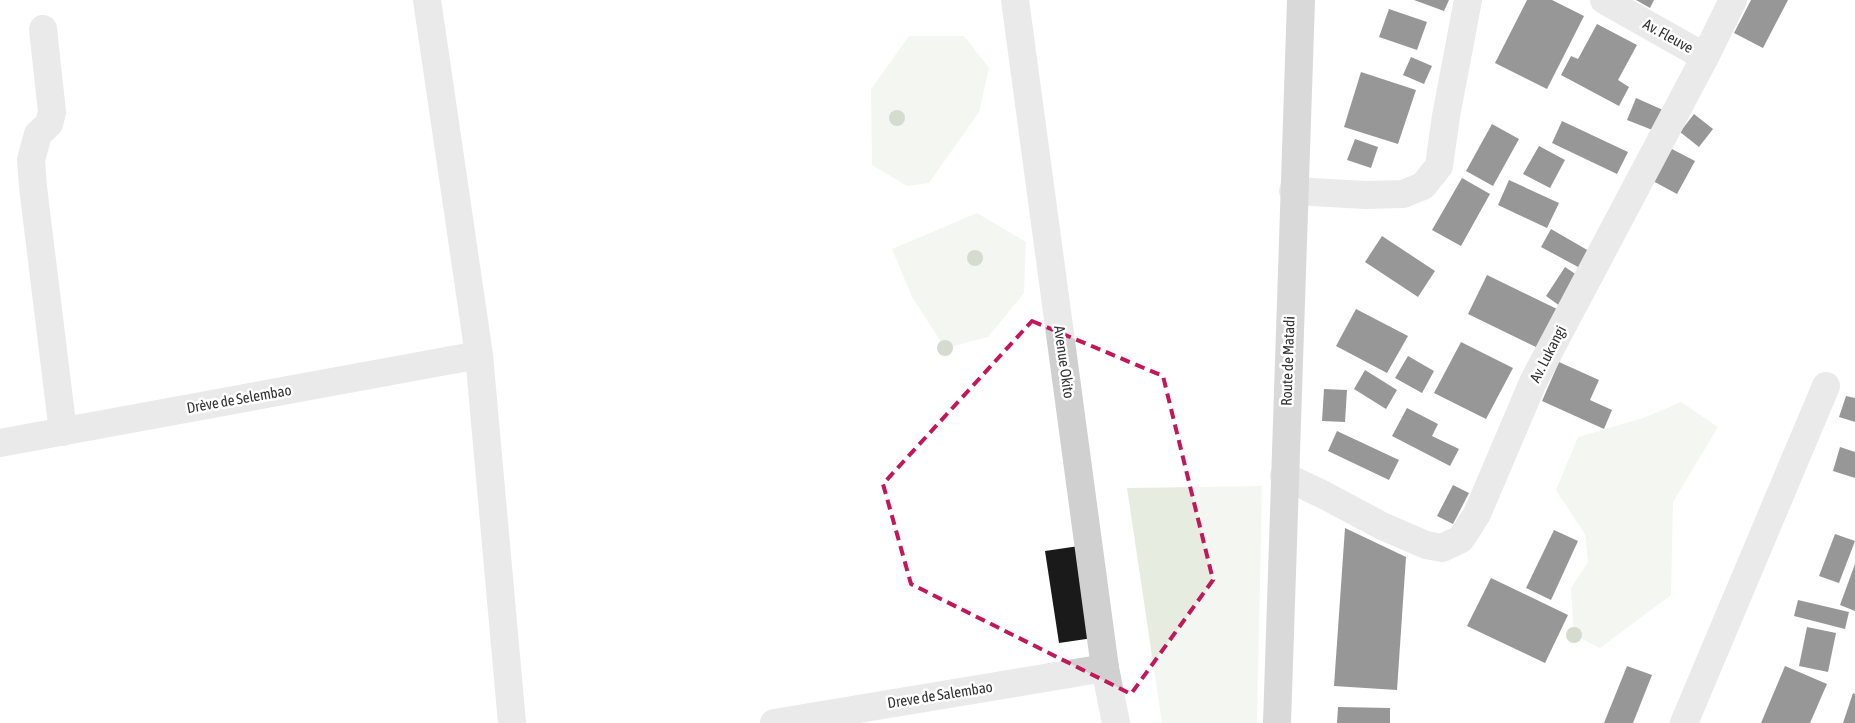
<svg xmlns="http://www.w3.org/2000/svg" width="1855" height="723" font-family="'Asap Condensed',sans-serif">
  <rect width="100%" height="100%" fill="#fff"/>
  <g fill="#e6ecdf">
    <path d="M909 36H964L989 68 979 112 929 183 907 186 872 165 871 89Z"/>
    <path d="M977 213 1026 242 1024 293 988 337 945 348 912 297 892 249Z"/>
    <path d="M1681 402 1718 427 1673 502 1671 595 1600 648 1574 635 1571 588 1588 562 1585 534 1556 490 1578 437 1643 418Z"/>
    <path d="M1262 486 1257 723H1162L1127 488Z"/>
  </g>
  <g fill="#1a1a1a">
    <path d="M1414 0H1449L1444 11Z"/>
    <path d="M1527 0H1552L1584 16 1547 89 1495 63Z"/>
    <path d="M1636 0H1654L1650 8Z"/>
    <path d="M1751 0H1788L1763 48 1734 33Z"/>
    <path d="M1389 9 1427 22 1417 50 1379 37Z"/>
    <path d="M1597 24 1637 45 1618 80 1629 87 1619 106 1561 75 1571 56 1578 59Z"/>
    <path d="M1411 57 1432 66 1424 84 1403 75Z"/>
    <path d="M1361 72 1416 90 1398 144 1344 127Z"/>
    <path d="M1636 98 1663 110 1655 131 1627 120Z"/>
    <path d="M1694 114 1713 129 1699 147 1680 132Z"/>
    <path d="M1562 121 1628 152 1617 174 1552 143Z"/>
    <path d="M1492 124 1519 139 1493 186 1466 171Z"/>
    <path d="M1355 139 1378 147 1371 168 1347 160Z"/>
    <path d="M1539 146 1565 160 1550 188 1523 174Z"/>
    <path d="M1670 148 1695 161 1677 194 1653 181Z"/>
    <path d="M1462 178 1490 194 1461 246 1432 230Z"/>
    <path d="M1509 180 1559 203 1547 228 1498 205Z"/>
    <path d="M1551 229 1589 251 1580 268 1541 247Z"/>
    <path d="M1382 236 1435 271 1418 297 1365 262Z"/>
    <path d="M1565 267 1580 277 1560 306 1546 296Z"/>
    <path d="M1487 275 1557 309 1538 348 1468 314Z"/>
    <path d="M1356 309 1408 336 1387 373 1336 346Z"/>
    <path d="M1461 342 1513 368 1486 419 1434 393Z"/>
    <path d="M1408 356 1434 371 1422 393 1395 378Z"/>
    <path d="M1559 362 1599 380 1590 400 1612 410 1604 429 1542 401Z"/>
    <path d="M1365 370 1397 390 1386 409 1354 389Z"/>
    <path d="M1324 389 1347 390 1345 422 1322 421Z"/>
    <path d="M1846 396 1855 398V422L1839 417Z"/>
    <path d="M1407 408 1438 424 1432 436 1459 449 1450 466 1392 436Z"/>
    <path d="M1337 431 1399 460 1389 480 1328 451Z"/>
    <path d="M1840 447 1855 452V478L1833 471Z"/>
    <path d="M1453 485 1469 493 1453 524 1437 516Z"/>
    <path d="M1345 528 1406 557 1397 690 1334 686Z"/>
    <path d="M1554 530 1578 541 1551 600 1526 588Z"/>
    <path d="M1835 534 1855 541 1839 583 1819 576Z"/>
    <path d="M1079 546 1093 638 1059 643 1045 551Z"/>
    <path d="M1855 564V611L1840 605Z"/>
    <path d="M1491 578 1568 615 1545 663 1467 626Z"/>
    <path d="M1798 600 1849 612 1845 629 1794 616Z"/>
    <path d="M1807 627 1836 633 1828 672 1799 666Z"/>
    <path d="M1627 666 1652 675 1633 723H1604Z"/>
    <path d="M1785 666 1827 684 1810 723H1761Z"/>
    <path d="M1853 693 1855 694V723H1843Z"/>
    <path d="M1338 707 1390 708V723H1337Z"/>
  </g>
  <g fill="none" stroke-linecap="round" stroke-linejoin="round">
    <g stroke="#d0d0d0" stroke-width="28">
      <path d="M427 0 479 355 512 723"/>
      <path d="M1015 0 1105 668 1116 723"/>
      <path d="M1604 0 1705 57"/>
      <path d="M43 29 52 112 49 124 38 134 31 160 33 187 63 432"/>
      <path d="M1293 191 1366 195 1403 194 1423 186 1439 166 1446 116 1468 0"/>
      <path d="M0 443 479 355"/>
      <path d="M1284 476 1324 495 1382 526 1426 545 1442 548 1461 539 1477 514 1534 380 1705 57 1733 0"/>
      <path d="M774 723 1105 668"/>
      <path d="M1684 723 1826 386"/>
    </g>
    <path stroke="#ababab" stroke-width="28" d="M1277 723 1301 0"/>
  </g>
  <g fill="#a2b095">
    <circle cx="897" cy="118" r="8"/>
    <circle cx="975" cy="258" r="8"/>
    <circle cx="945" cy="348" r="8"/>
    <circle cx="1574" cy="635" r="8"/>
  </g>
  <path d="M0 0H1855V723H0ZM1032 321 1163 376 1213 580 1131 694 911 584 883 484Z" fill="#fff" fill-opacity=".55" fill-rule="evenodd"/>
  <path fill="none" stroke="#c2185b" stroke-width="4" stroke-dasharray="10 6" stroke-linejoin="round" d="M1032 321 1163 376 1213 580 1131 694 911 584 883 484Z"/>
  <g text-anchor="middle" stroke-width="5" stroke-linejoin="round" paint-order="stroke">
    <g font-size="15" fill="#333" stroke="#fff">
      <text transform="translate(1668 36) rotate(29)" y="5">Av. Fleuve</text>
      <text transform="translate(1548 354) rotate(-63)" y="5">Av. Lukangi</text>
      <text transform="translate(1288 361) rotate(-88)" y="5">Route de Matadi</text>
      <text transform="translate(1064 362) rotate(82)" y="5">Avenue Okito</text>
      <text transform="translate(239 399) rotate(-10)" y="5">Drève de Selembao</text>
      <text transform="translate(940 695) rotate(-9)" y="5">Dreve de Salembao</text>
    </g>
  </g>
</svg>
